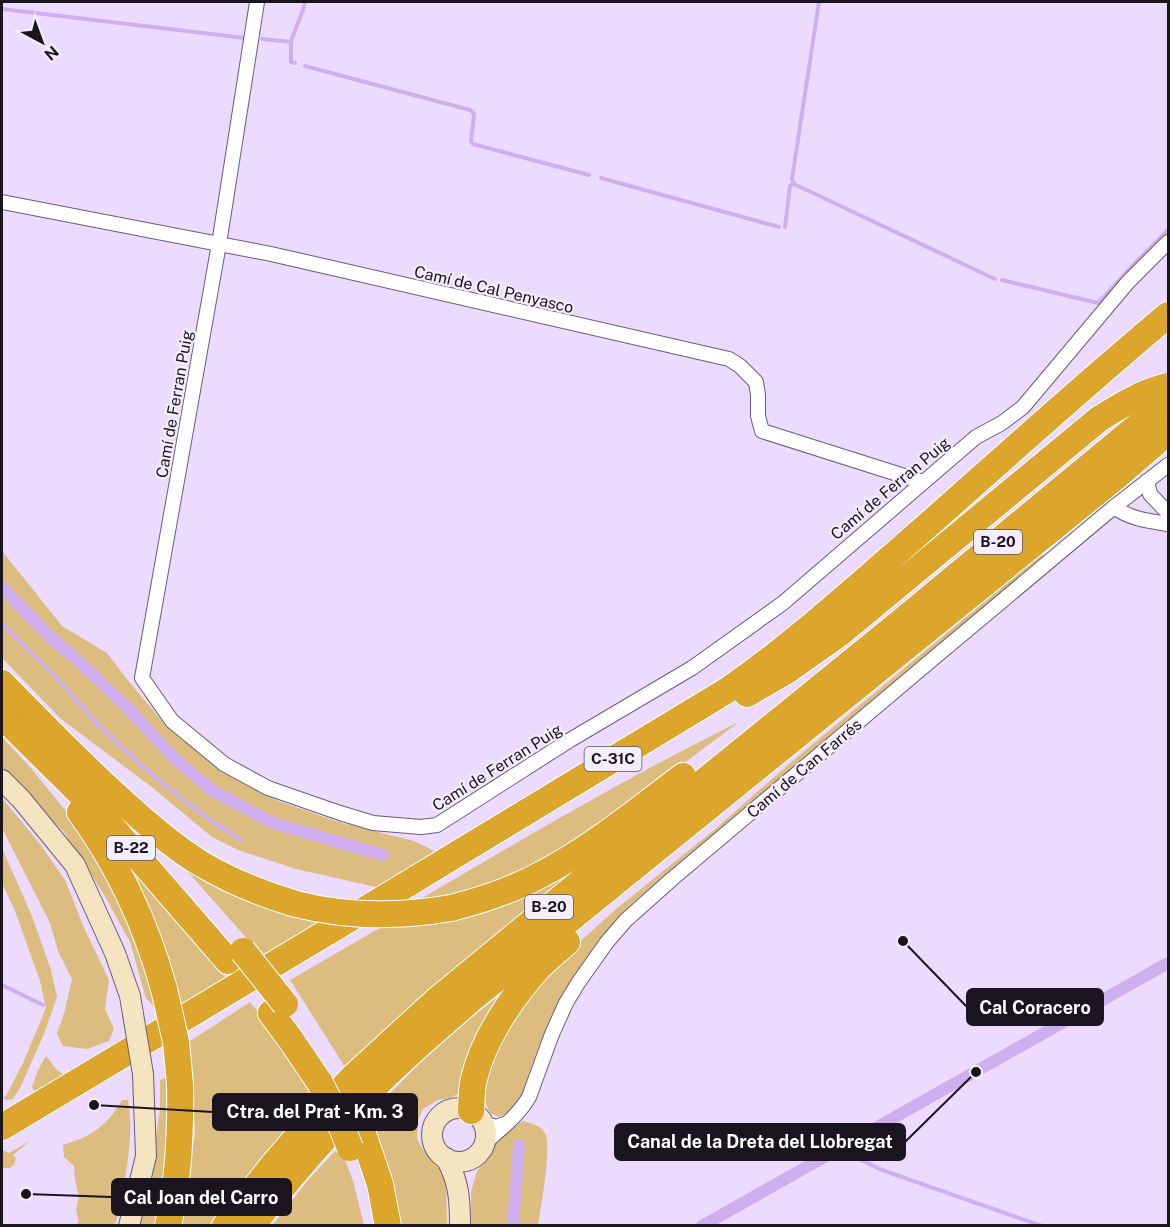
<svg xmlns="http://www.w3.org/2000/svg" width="1170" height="1227" font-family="'Public Sans',sans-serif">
  <rect width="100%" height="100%" fill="#ecdbfe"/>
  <g fill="#ddbd7f">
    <path d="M2 551 62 626 107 653 130 683 170 730 226 774 278 801 342 823 414 841 434 851 380 888 296 869 238 850 212 837 153 788 61 719 2 658Z"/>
    <path d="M1041 555 1045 556 629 906 611 928 565 992 548 1024 531 1067 521 1099 511 1111 499 1117 490 1113 484 1099 482 1084 498 1039 554 965 616 909 714 830 796 758Z"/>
    <path d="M739 722 572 847 476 893 412 904C519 841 627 777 739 722Z"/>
    <path d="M2 737 30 767 65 810 86 838 131 920 157 1010 146 998 130 942 103 893 64 832 2 769Z"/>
    <path d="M2 798 40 844 65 880 85 930 109 980 105 1009 114 1029 109 1041 87 1049 63 1046 57 1034 65 1010 72 979 58 951 50 923 2 828Z"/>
    <path d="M653 808 519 915 392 1024 345 1067 290 980 383 926 474 909Z"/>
    <path d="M116 843 229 982 181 1008 161 940 138 883Z"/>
    <path d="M2 848 32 916 51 970 57 997 44 1034 21 1086 13 1099 7 1100 2 1098 6 1096 23 1063 46 1008 40 981 15 911 2 883Z"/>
    <path d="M171 853 332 919 265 959Z"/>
    <path d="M517 981 460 1093 450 1098 438 1100 423 1109 418 1121 417 1139 425 1153 446 1176 447 1225H400C395 1187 383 1151 370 1114L421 1062 470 1019Z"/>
    <path d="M250 1002 276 1034 315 1097 210 1225 181 1226 195 1133 190 1041Z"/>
    <path d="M46 1056 56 1069 64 1075 34 1091 32 1087 37 1072Z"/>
    <path d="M168 1077 169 1154 157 1225 138 1226 147 1194 160 1110V1080Z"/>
    <path d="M122 1100H128C133 1128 129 1153 125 1180 122 1195 120 1211 115 1225H75L79 1222 76 1210 79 1196 75 1180 74 1166 64 1157 63 1145C91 1137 107 1126 122 1100Z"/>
    <path d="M523 1121C532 1124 542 1125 546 1135 551 1151 541 1207 538 1225L471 1226V1192L477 1171 486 1161 496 1143 501 1137Z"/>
    <path d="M30 1141 13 1155 16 1158 14 1165 9 1168H2V1151L3 1150 9 1153Z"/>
    <path d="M340 1146 353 1181 364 1225 272 1226 308 1180Z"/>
  </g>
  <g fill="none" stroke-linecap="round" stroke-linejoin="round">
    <g stroke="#d0aff1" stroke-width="4">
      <path d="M2 9 245 38"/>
      <path d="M262 39 291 42V62L295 63"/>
      <path d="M291 41 303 10 305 2"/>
      <path d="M305 66 470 110 474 114 471 141 473 144 589 175"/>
      <path d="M601 178 779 227"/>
      <path d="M794 183V184L995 279"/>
      <path d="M785 227 790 186 794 183 792 179 819 2"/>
      <path d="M1002 280 1098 303 1136 262 1168 230"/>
      <path d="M2 623C19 641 37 658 54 675 70 692 84 710 101 727 143 769 189 808 241 840"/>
      <path d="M2 985 43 1005"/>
      <path d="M853 1156 882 1170 1042 1226"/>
    </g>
    <g stroke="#d0aff1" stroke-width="12">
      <path d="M2 587 51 638 74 657 130 710 175 759 213 791 273 823 383 855"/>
      <path d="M513 1226 519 1145"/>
      <path d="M702 1226 1168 963"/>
    </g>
    <defs>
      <g id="street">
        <path d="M257 2 219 244 142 678 172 721 224 764 268 788 340 813 373 823 421 827 437 825 570 740 692 668 783 603 976 437 1002 423 1023 407 1128 282 1168 242"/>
        <path d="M2 202 271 254 729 359 740 366 756 382 758 395V416L762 431 923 482"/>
        <path d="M1147 481 1150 494 1168 513"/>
        <path d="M1114 507C1130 519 1149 521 1168 524"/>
        <path d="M483 1123 496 1127 505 1124"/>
        <path d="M484 1144C500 1129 518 1116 529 1097L552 1034 566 1003 578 983 607 942 626 920 672 879 928 663 1114 507 1168 465"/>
      </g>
      <g id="secondary">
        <path d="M2 780 21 799 75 865 115 953 130 996 133 1014"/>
        <circle cx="459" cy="1135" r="27"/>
        <path d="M446 1158C459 1182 460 1199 460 1226"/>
        <path d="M129 1226 146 1156 143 1074"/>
      </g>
      <g id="highway">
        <path d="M2 683C41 723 80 763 122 801 146 823 172 846 200 863 230 881 262 894 296 904"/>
        <path d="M747 694 788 670 839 634 1099 419C1121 405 1143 392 1168 386"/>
        <path d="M2 716 99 812 228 961"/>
        <path d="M80 812C120 867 146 924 164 989"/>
        <path d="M451 908C483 900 513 890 542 874 592 848 638 810 683 776"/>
        <path d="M271 1013 291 1040 320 1083"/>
        <path d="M471 1111C472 1100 471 1089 474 1079 483 1039 512 997 539 967 548 958 558 950 567 942"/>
        <path d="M2 1127 391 894 731 688C792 645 848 595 904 546 992 469 1078 390 1168 315"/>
        <path d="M363 1134 380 1184 388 1226"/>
        <path d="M168 1226C179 1179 181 1132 180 1084"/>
        <path d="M225 1226 273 1165 311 1121 354 1076 437 1000 622 848 903 620 1168 401"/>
        <path d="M252 1226C297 1167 352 1106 407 1056 427 1037 448 1020 469 1001L1117 476 1168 432"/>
      </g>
    </defs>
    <use href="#street" stroke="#6b5c7a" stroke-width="16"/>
    <use href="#secondary" stroke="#6b5c7a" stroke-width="22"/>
    <use href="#highway" stroke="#fff" stroke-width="28"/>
    <use href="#street" stroke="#fff" stroke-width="14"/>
    <use href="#secondary" stroke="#f4e4bf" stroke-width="20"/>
    <use href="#highway" stroke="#dba62b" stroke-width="26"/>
    <defs>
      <path id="secondary-bridge" d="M133 1014 143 1074"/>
      <g id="highway-bridge">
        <path d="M296 904C347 917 399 917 451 908"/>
        <path d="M243 951 285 1004"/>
        <path d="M164 989 176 1042 180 1084"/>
        <path d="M320 1083 341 1125 350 1148"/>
      </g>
    </defs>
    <use href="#secondary-bridge" stroke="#6b5c7a" stroke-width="22" stroke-linecap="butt"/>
    <use href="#highway-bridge" stroke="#fff" stroke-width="28" stroke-linecap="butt"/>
    <use href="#secondary-bridge" stroke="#f4e4bf" stroke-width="20"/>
    <use href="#highway-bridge" stroke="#dba62b" stroke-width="26"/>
  </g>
  <g text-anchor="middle" stroke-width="4.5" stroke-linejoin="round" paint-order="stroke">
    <g fill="#f4edfb" stroke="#5b5561" stroke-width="1.5">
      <rect x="974" y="530" width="48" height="24" rx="4.5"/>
      <rect x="584.5" y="747" width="57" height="24" rx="4.5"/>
      <rect x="107" y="836" width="48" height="24" rx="4.5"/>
      <rect x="525" y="895" width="48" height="24" rx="4.5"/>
    </g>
    <g font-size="15" font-weight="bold" fill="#1a141f">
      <text x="998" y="547">B-20</text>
      <text x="613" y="764">C-31C</text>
      <text x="131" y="853">B-22</text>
      <text x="549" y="912">B-20</text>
    </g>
    <g font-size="16" fill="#1a141f" stroke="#f4edfb">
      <text transform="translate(494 289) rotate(13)" y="6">Camí de Cal Penyasco</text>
      <text transform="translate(174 404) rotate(-80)" y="6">Camí de Ferran Puig</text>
      <text transform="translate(890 488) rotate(-40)" y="6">Camí de Ferran Puig</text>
      <text transform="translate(497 767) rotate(-32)" y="6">Camí de Ferran Puig</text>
      <text transform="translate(804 768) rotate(-40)" y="6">Camí de Can Farrés</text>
    </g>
  </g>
  <path fill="none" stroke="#1a141f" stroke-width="2" d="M903 941L967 1007M94 1105L213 1112M976 1072L905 1142M26 1194L112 1197"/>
  <g fill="#1a141f" stroke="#f4edfb" stroke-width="2">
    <circle cx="903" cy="941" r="6"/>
    <circle cx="94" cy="1105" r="6"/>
    <circle cx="976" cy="1072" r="6"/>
    <circle cx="26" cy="1194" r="6"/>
  </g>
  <g fill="#1a141f" stroke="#1a141f" stroke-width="2">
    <rect x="967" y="989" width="136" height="36" rx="6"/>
    <rect x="213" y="1094" width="204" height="36" rx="6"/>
    <rect x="615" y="1124" width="290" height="36" rx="6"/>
    <rect x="112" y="1179" width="179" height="36" rx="6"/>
  </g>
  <g font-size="18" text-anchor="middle" font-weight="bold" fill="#fff">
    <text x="1035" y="1014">Cal Coracero</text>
    <text x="315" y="1118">Ctra. del Prat - Km. 3</text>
    <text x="760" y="1148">Canal de la Dreta del Llobregat</text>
    <text x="201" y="1204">Cal Joan del Carro</text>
  </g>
  <rect width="1170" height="1227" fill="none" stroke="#1a141f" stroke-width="6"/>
  <g transform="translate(42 42) rotate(139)" stroke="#f4edfb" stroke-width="4.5" paint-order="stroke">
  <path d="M0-4.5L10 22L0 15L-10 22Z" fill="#1a141f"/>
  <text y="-9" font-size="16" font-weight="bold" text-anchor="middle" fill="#1a141f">N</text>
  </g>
</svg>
